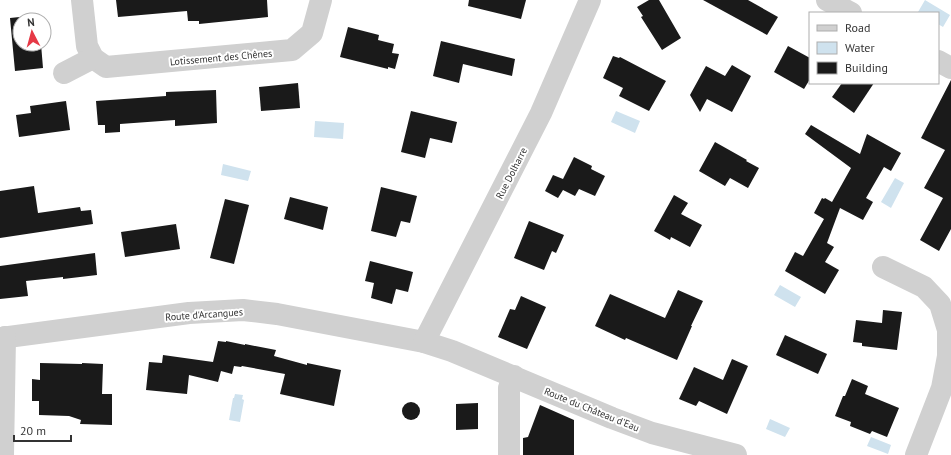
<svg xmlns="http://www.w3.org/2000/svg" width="951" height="455" font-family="'PT Sans',sans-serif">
  <rect width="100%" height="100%" fill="#fff"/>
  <g fill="#cfe2ee">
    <path d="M925 0 950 15 943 27 938 24V13L918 12Z"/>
    <path d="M616 111 640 121 635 133 611 122Z"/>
    <path d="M315 121 344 123 343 139 314 137Z"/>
    <path d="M223 164 251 171 248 181 221 175Z"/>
    <path d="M895 178 904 183 891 208 881 202Z"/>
    <path d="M780 285 801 297 795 307 774 295Z"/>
    <path d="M235 394 243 395 242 399 244 400 240 422 229 420 233 398H234Z"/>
    <path d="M770 419 790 428 785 437 766 429Z"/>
    <path d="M871 437 891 445 888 454 867 446Z"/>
  </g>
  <g fill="#1a1a1a">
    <path d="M116 0H267L268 17 199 24V21H188L187 11 118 17Z"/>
    <path d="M469 0H526L521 19 468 6Z"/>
    <path d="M649 0H659L681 38 662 50 641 17 643 16 637 7Z"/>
    <path d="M703 0H748L778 17 767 35Z"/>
    <path d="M39 15V20H20V44H41L43 68 15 71 10 18Z"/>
    <path d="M348 27 379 35 378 40 394 44 392 53 399 54 395 69 388 67V69L340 57Z"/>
    <path d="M441 41 515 59 512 76 463 64 459 83 433 76Z"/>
    <path d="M788 46 810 58V79L804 89 774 72Z"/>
    <path d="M613 56 619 58 620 57 666 81 649 111 619 96 623 88 603 78Z"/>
    <path d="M732 65 751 76 732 112 707 99 700 112 690 95 706 66 725 76Z"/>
    <path d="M951 80V229L939 251 920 240 943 198 924 188 945 150 921 138Z"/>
    <path d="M298 83 300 108 261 111 259 87Z"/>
    <path d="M842 83H874L854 113 832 97Z"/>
    <path d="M216 90 217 123 175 126V120L120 124V132L105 133V125H98L96 101 166 96V92Z"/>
    <path d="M66 101 70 130 19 137 16 115 31 113 30 106Z"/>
    <path d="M411 111 457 122 452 143 430 138 425 158 401 152Z"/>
    <path d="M811 125 860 154 867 134 901 153 891 171 884 167 866 198 873 202 863 220 840 208 827 243 834 247 825 262 839 270 825 294 785 271 795 252 803 256 824 219 814 213 822 198 824 199 825 198 832 202 851 168 805 134Z"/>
    <path d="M715 142 747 160 746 161 759 168 748 188 730 178 725 186 699 171Z"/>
    <path d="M574 157 592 166 591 169 605 176 595 196 579 189 575 196 563 190 558 198 545 191 553 175 563 179Z"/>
    <path d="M34 186 38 213 80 207 81 211 91 210 93 224 0 238V191Z"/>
    <path d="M381 187 417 196 410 223 401 221 396 237 371 231Z"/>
    <path d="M674 195 688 203 681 214 702 225 690 247 671 237 670 240 654 231Z"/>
    <path d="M290 197 328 207 323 230 284 219Z"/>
    <path d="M225 199 249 205 234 264 210 258Z"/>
    <path d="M529 221 564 235 556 253 552 251 544 270 514 258Z"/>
    <path d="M176 224 180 249 125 257 121 232Z"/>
    <path d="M95 253 97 275 63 279V277L26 281 28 296 0 299V266Z"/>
    <path d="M370 261 413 272 408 292 396 289 392 304 371 298 374 283 365 281Z"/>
    <path d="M678 290 703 301 691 326H692L677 360 626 338 625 340 595 326 610 294 665 318Z"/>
    <path d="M521 296 546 307 527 349 498 337 510 309 515 310Z"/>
    <path d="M883 310 902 312 897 350 862 346V343L853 342 856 320 882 323Z"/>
    <path d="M785 335 827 354 818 374 776 355Z"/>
    <path d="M218 341 226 342V341L245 345V344L276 350 274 356 307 365V363L341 370 334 406 280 394 285 374 242 366 241 367 234 366 232 374 221 371 218 382 189 375 187 394 146 390 149 362 162 363 163 355 213 362Z"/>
    <path d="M732 359 748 366 727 414 699 401 696 406 679 399 694 367 723 380Z"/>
    <path d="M40 363 82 364V363L103 364 102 394H112V425L80 424 81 420 69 416 39 415V401H32V379L40 380Z"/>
    <path d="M852 379 868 386 865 394 899 408 887 437 872 431 870 434 850 426 851 422 835 416 843 396H845Z"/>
    <circle cx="411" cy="411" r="9"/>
    <path d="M478 403V429L456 430V404Z"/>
    <path d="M540 405 574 420V455H523V438L528 437Z"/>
  </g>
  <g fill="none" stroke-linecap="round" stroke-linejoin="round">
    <g stroke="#d0d0d0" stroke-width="22">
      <path d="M82 0 87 46 93 58 106 67 292 50 312 33 321 0"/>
      <path d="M827 0 851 13"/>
      <path d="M938 61 951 68"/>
      <path d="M64 73 93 58"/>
      <path d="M883 267 924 287 940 304 948 330V356L942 388 916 455"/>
      <path d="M0 338 189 313 243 310 277 314 424 342 452 351 612 418 652 433 736 455"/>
      <path d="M424 342 541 113 590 0"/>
      <path d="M3 455 5 337"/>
      <path d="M509 455V388L514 376"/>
    </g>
  </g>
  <g text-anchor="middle" stroke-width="4" stroke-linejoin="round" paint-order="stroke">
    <g font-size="10" fill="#333" stroke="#fff">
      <text transform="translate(221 57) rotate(-5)" y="4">Lotissement des Chênes</text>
      <text transform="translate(511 173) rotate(-63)" y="4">Rue Dolharre</text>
      <text transform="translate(204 314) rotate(-4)" y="4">Route d'Arcangues</text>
      <text transform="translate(592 409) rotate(22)" y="4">Route du Château d'Eau</text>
    </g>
  </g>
  <rect x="809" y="12" width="130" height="72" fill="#ffffff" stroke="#adadad"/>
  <rect x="817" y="25" width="20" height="6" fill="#d0d0d0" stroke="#adadad"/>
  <text x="845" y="32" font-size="12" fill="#333333">Road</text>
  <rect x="817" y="42" width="20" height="12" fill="#cfe2ee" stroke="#adadad"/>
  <text x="845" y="52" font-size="12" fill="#333333">Water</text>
  <rect x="817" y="62" width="20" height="12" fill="#1a1a1a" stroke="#adadad"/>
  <text x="845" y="72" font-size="12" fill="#333333">Building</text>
  <g transform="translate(32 32) rotate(354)"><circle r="19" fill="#ffffff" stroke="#adadad"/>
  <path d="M0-3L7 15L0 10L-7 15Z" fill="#e63946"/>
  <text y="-6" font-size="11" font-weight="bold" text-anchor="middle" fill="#333333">N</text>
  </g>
  <path d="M14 435v6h57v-6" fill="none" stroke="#333333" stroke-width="2"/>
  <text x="20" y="435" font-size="12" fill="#333333" stroke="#ffffff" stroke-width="3" paint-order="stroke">20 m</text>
</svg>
